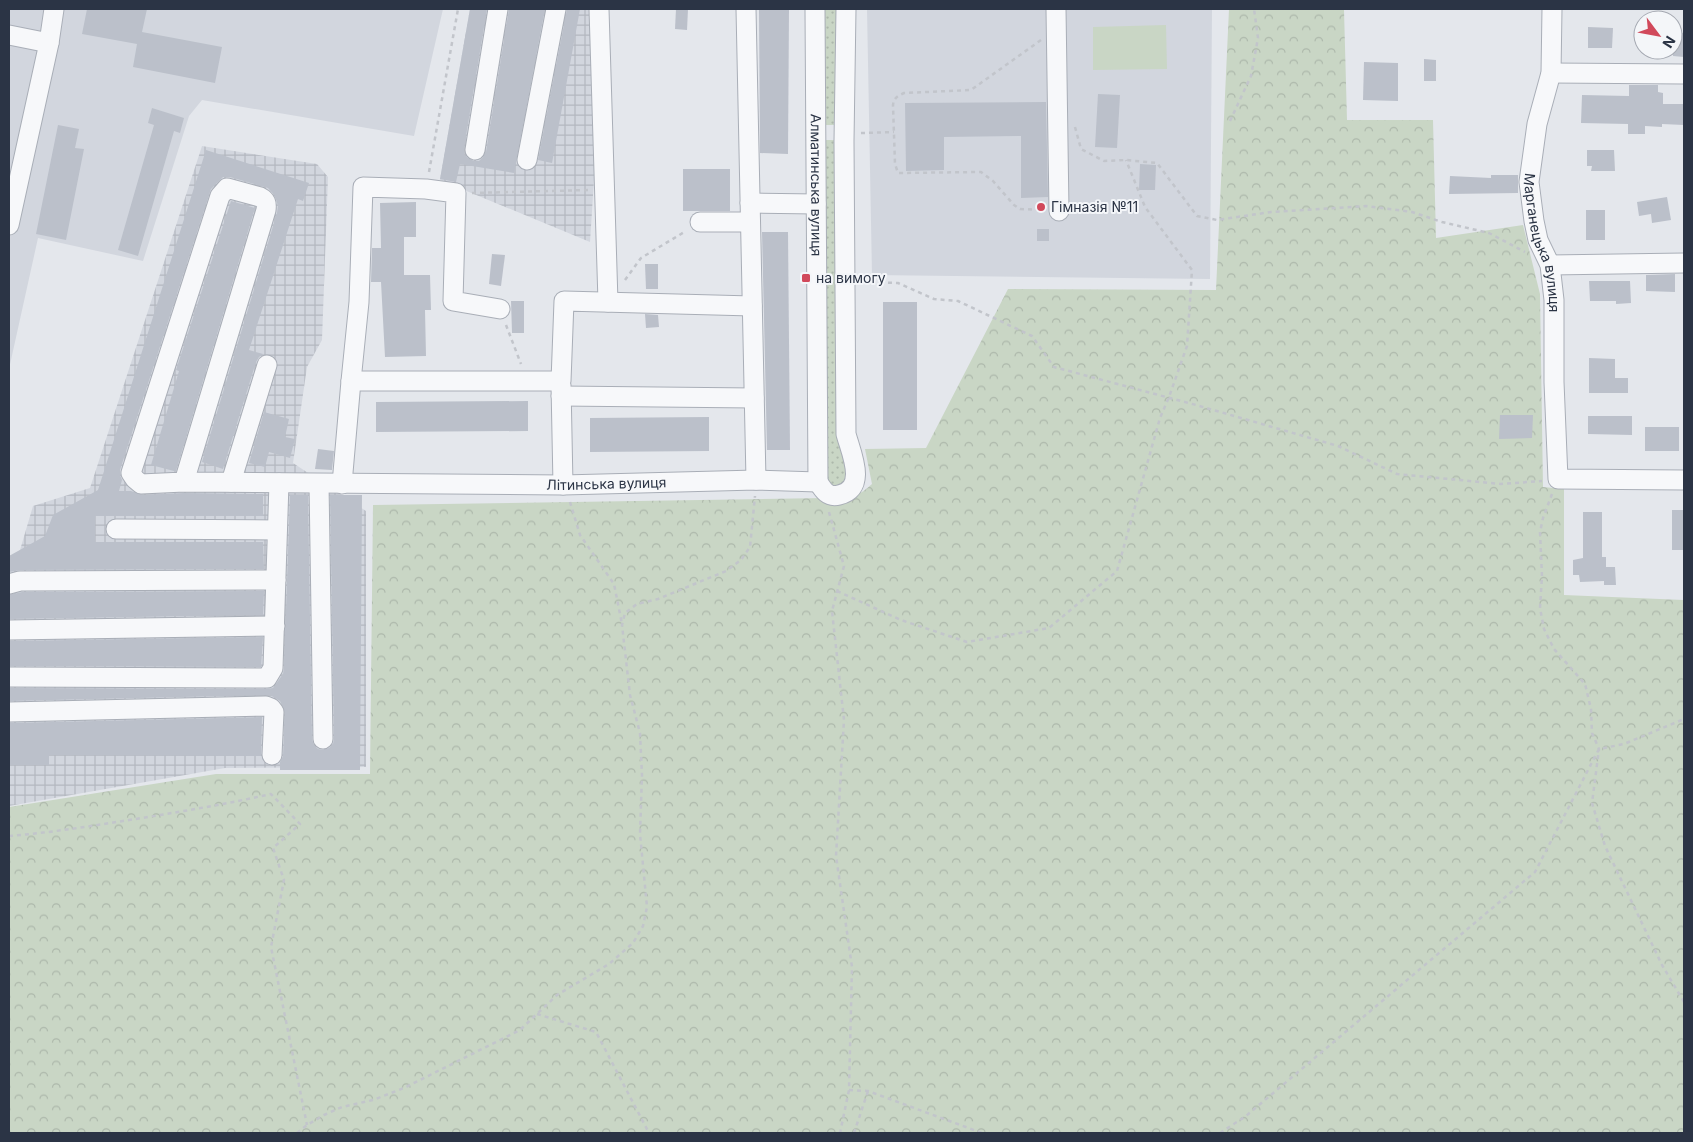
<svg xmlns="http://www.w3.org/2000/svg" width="1693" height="1142" font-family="Inter,sans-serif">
  <defs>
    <pattern id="industrial-grid" width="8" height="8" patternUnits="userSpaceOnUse" patternTransform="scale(1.25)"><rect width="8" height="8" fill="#d2d6de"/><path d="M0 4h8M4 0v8" fill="none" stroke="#b4b8c0"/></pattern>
    <pattern id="grass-dots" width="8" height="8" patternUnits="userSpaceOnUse" patternTransform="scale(1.25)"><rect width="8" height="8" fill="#c9d6c5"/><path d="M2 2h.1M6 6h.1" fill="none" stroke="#adb8ab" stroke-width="1.8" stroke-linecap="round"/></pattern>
    <pattern id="forest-crowns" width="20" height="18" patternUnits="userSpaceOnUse" patternTransform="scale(1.25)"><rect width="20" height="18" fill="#c9d6c5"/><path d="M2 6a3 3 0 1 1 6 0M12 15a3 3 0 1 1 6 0" fill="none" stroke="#adb8ab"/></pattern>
  </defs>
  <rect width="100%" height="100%" fill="#e4e7ec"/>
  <g fill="#d2d6de">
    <path d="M9 9H443L414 136 202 100 189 116 143 261 38 238 9 369Z"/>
    <path d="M867 9H1212L1210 279 872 275Z"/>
  </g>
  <g fill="url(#industrial-grid)">
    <path d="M470 9H605L590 242 440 180Z"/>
    <path d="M202 146 317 164 328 177 322 340 307 367 293 463 366 511V767L225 768 9 806V569L15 567 33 506 90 488Z"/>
  </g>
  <g fill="url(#grass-dots)">
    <path d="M823 9H837L836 125H822Z"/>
    <path d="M822 140H837L849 467 848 478 841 488H831L826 482Z"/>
  </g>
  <path fill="url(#forest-crowns)" d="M1229 9 1344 10 1347 120H1433L1436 238 1523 225 1540 294 1543 487 1564 489V595L1684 600V1133H9V807L216 774H370L373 505 825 498C846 503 856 498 872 484L865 449 926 448 1008 289 1216 290Z"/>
  <path fill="#c9d6c5" d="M1166 25 1167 69 1093 70V27Z"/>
  <g fill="#bbc0ca">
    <path d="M87 9H147L142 32 222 47 215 83 133 67 137 44 82 34Z"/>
    <path d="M470 9H487L464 148V154L468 158 474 161H479L483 157 486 152 509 9H545L514 173 460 164 456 182 440 179Z"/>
    <path d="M567 9H580L552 163 538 160Z"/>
    <path d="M676 9H688L687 30 675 29Z"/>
    <path d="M759 9H789L788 154 760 153Z"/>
    <path d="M1588 27 1613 28 1612 48H1588Z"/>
    <path d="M1673 32 1684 33V57L1673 56Z"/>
    <path d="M1424 59 1436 60V81H1424Z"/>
    <path d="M1364 62 1398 63V101L1363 100Z"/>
    <path d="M1629 85H1658V92L1663 93V104H1684V125L1662 124V127L1645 126V134H1628V124L1581 123 1582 95 1629 96Z"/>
    <path d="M1098 94 1120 95 1117 148 1095 147Z"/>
    <path d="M1046 102 1048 197 1021 198V136L944 137V170L906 171 905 103Z"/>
    <path d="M152 108 184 118 180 133 174 131 138 256 118 250 154 125 148 123Z"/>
    <path d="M58 125 79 129 75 148 84 149 66 240 36 234Z"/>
    <path d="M206 150 309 183 303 201 298 199 249 350 263 354 259 357 256 362 223 469 202 462 277 213 278 206 275 196 268 188 230 177H223L211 189 120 470V475L122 480 119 491H131L142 495 184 493 263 494V516H95V542H263L264 569 20 570 9 572V556L45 536 53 515 98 490Z"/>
    <path d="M1587 150H1614L1615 171H1591L1592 166H1587Z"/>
    <path d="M1140 164 1156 165 1155 190H1139Z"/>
    <rect x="683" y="169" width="47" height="42"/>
    <path d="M1491 175H1518V193L1449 194 1450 176 1491 178Z"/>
    <path d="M1667 197 1671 220 1652 223 1651 214 1639 216 1637 202Z"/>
    <path d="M231 201 255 208 176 471H174L151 465 179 371 176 370Z"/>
    <path d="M416 202V237H404V275H430L431 310H425L426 356 385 357 381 282H371L372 248H381L380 203Z"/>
    <rect x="1586" y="210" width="19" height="30"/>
    <rect x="1037" y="229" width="12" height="12"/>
    <path d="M762 232H788L790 450H767Z"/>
    <path d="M492 254 505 255 501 286 489 284Z"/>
    <path d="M645 264H658V289H646Z"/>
    <path d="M1675 274V292L1646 291V275Z"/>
    <path d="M1589 281H1630L1631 303 1616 304V301H1590Z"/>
    <path d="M511 301H524V333H512Z"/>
    <rect x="883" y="302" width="34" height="128"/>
    <path d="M645 314 658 315 659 327 646 328Z"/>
    <path d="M1589 358 1615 359V378H1628V393H1589Z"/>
    <path d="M528 401V431L376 432V402Z"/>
    <path d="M264 412 289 419 285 437 295 439 290 458 269 452 265 467 249 463Z"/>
    <path d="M1500 415H1533L1532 438 1499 439Z"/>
    <path d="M1588 416H1632V435L1588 434Z"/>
    <path d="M709 417V451L590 452V418Z"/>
    <rect x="1645" y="427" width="34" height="24"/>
    <path d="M318 449 334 451 332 470 315 469Z"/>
    <path d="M290 495H308L312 739 314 745 318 749 323 750 329 748 333 744 334 739 330 495H362L360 770H280V762L283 756 285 712 280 701 270 695 9 701V688L267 689 273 688 283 674 284 668Z"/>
    <rect x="1672" y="510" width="12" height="40"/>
    <path d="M1583 512H1602V557H1606V567H1615L1616 585H1604V581L1580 582 1579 575H1573V560L1583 558Z"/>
    <path d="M264 591 263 615 9 619V595L22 592Z"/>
    <path d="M263 637 261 667 9 666V641Z"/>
    <path d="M262 717 261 756 49 755V765H9V723Z"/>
  </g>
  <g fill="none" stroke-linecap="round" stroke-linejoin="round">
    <defs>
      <g id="minor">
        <path d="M599 9 608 302"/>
        <path d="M746 9 756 480"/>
        <path id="s1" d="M815 9 818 482"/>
        <path d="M1056 9 1059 211"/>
        <path id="s2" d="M1552 9 1551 73 1537 124 1529 182 1534 221 1538 240 1550 265 1554 300V382L1558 479 1684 480"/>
        <path d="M9 35 49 43"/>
        <path d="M1551 73 1684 74"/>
        <path d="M475 150 498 9"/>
        <path d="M527 160 556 9"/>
        <path d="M750 203 816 204"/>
        <path d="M700 222H750"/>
        <path d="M9 225 49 43 54 9"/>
        <path d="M1550 265 1684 263"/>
        <path d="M351 381 359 302 363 187 426 189 456 193 453 301 500 309"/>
        <path d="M561 385 563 485"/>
        <path d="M561 396 754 398"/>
        <path id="s3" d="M184 482 266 210C267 203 266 200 260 197L227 188 220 196 131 473 135 479 141 484 184 482 563 485 756 480 818 482"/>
        <path d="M231 482 267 365"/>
        <path d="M818 482C823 490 828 498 839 495 868 488 851 453 846 434L844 141 846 9"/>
        <path d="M319 484 323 739"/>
        <path d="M342 484 351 381H561L564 301 752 306"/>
        <path d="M116 529 277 530"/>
        <path d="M9 584 20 581 276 580"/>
        <path d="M9 630 275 626"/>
        <path d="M9 677 267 678 273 668 279 483"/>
        <path d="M9 712 266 706 271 708 274 712 272 755"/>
      </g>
    </defs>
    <use href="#minor" stroke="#a9aeb7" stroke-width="21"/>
    <g stroke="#c2c5cb" stroke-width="2.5" stroke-dasharray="4 4" stroke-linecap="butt">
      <path d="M1041 40 971 90 904 93C897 96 894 98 893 105L895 164 898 173 981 172 993 181 1014 205 1020 209 1043 210"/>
      <path d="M1230 121 1251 76 1258 38 1254 9"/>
      <path d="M1075 127 1081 149 1104 161 1126 160 1157 163 1197 216 1217 220 1271 212 1366 206 1412 212 1442 222 1489 233 1525 252"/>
      <path d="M861 133 894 132"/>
      <path d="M429 172 458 9"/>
      <path d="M472 193 589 190"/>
      <path d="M625 280 641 258 686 231"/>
      <path d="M864 282 898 283 934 299 958 301 1032 336 1054 367 1196 405 1338 446 1397 474 1501 484 1542 481"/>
      <path d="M506 325 521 364"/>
      <path d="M1552 494 1543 518 1540 532 1542 576 1540 608 1544 629 1554 649 1585 684 1591 709 1592 733 1599 749 1592 803 1605 846 1662 965 1684 1002"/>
      <path d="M570 502 580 535 614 584 622 624"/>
      <path d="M829 512 844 566 832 611 844 720 836 856 852 967 849 1090 840 1133"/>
      <path d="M837 591 901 620 967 642 1049 628 1117 571 1160 418 1169 397 1187 346 1192 270 1145 207 1126 160"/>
      <path d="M9 836C47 833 85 827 123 821 173 813 222 805 271 794L300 824 273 848 284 880 271 947 307 1125"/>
      <path d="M537 1014 596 1032 649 1133"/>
      <path d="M849 1090 868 1091 982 1133"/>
      <path d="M297 1133 307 1125 324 1115 342 1107 373 1100 404 1088 520 1030 557 995 609 964 633 943 643 926 647 907 640 834 642 775 640 733 630 695 622 625 625 613 637 604 658 599 726 571 741 560 750 547 755 496"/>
      <path d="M854 1133 868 1091"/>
      <path d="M1220 1133 1246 1116 1535 872 1599 749 1624 744 1684 719"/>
    </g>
    <use href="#minor" stroke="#f7f8fa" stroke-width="19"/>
  </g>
  <g fill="#d1495b" stroke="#f4f6f9" stroke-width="2">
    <circle cx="1041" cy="207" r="5"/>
    <rect x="801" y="273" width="10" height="10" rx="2.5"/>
  </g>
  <g text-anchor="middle" stroke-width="4" stroke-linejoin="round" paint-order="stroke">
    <g font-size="14" fill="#2b3445" stroke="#f4f6f9">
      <text dy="5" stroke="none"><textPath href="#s1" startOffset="176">Алматинська вулиця</textPath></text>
      <text dy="5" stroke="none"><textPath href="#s2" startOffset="238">Марганецька вулиця</textPath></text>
      <text dy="5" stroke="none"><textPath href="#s3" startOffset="1116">Літинська вулиця</textPath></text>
    </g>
    <g font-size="14" fill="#2b3445" stroke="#f4f6f9" text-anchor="start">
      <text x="1051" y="212">Гімназія №11</text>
      <text x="816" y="283">на вимогу</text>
    </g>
  </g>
  <rect width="1693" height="1142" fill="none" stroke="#2b3445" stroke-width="20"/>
  <g transform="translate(1658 35) rotate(122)"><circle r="24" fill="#f4f6f9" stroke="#a4a8b1"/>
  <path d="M0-4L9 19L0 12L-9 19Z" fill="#d1495b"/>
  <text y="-8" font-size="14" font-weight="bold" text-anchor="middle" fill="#2b3445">N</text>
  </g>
</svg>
